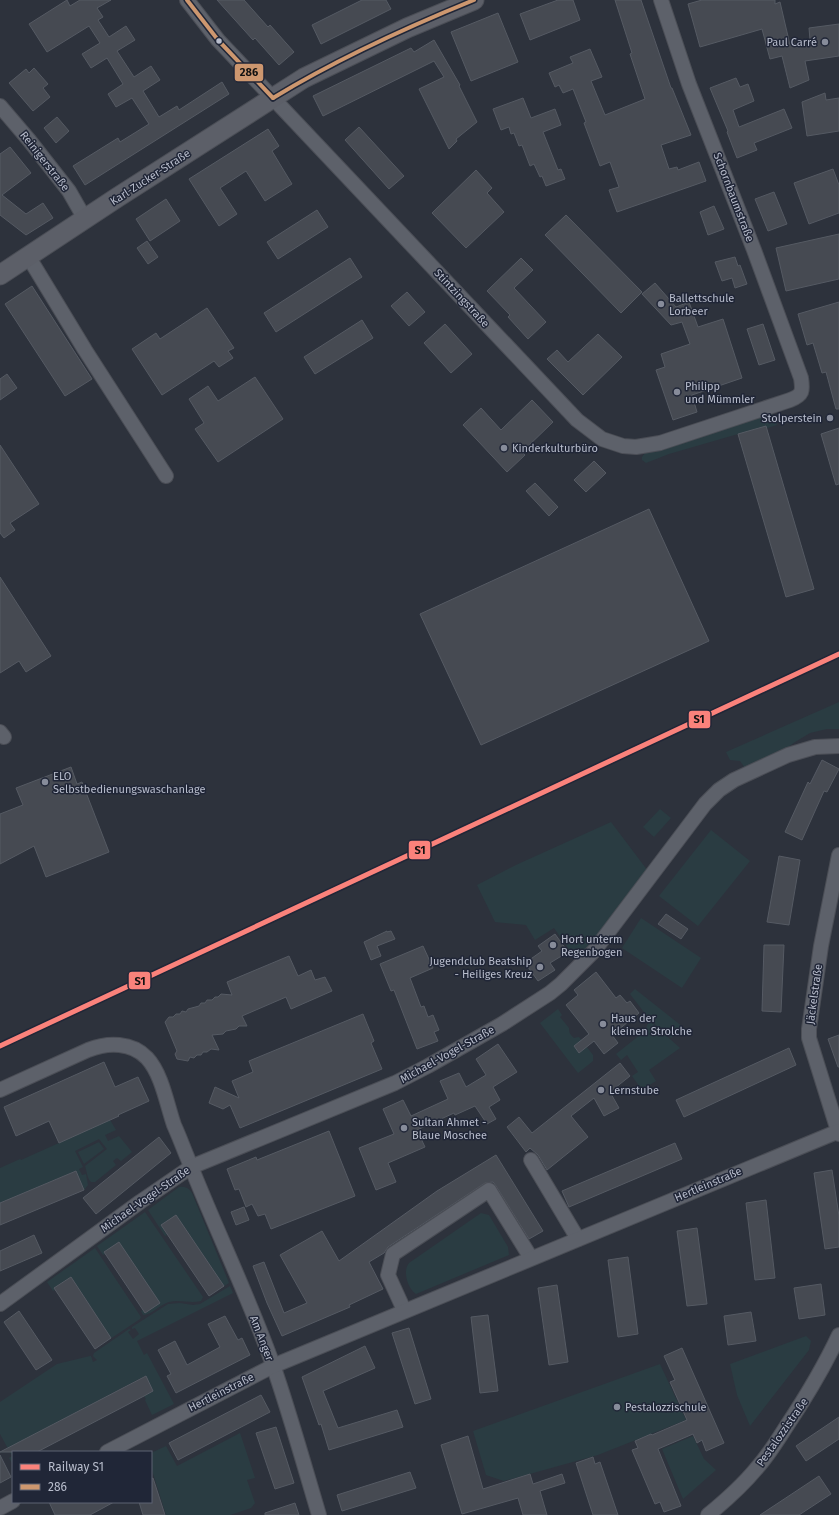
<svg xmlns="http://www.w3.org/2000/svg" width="839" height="1515" font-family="'Fira Sans',sans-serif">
  <rect width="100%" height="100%" fill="#2d323c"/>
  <g fill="#2a3c42">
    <path d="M772 412 777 425 767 428 766 426 669 454 646 463 642 460V457L645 453Z"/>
    <path d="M839 702V729H827L810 733 795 742 780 753 745 768 740 761 730 760 726 752Z"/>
    <path d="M660 809 671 818 654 837 643 827Z"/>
    <path d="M611 822 648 871 577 961 554 928 535 940 526 925 495 922 477 885 518 864Z"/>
    <path d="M711 830 750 861 698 926 659 896Z"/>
    <path d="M641 918 701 958 682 988 622 948Z"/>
    <path d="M635 989 683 1027 671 1038 650 1020 630 994Z"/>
    <path d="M558 1009 562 1015 560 1017 569 1028C569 1033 570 1034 574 1038L579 1037 593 1055V1061L578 1073 540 1023Z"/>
    <path d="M648 1023H652L680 1048 649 1070 656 1081 642 1090 632 1076 638 1072 627 1055 621 1060 616 1054 645 1031Z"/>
    <path d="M110 1120 116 1130 105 1135 108 1141 119 1136 132 1152 121 1161 117 1158 113 1161 116 1165 95 1182H91C87 1178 87 1172 85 1166L107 1149 99 1139 75 1151 83 1167 79 1169 82 1175 86 1174 88 1185 84 1190 76 1171 0 1203V1168L20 1159 21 1160Z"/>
    <path d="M99 1142 104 1149 84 1164 78 1152Z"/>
    <path d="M179 1187C185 1186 189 1188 192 1193L229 1283 224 1286 176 1215 161 1225 167 1235 165 1236 148 1210Z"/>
    <path d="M145 1212 203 1297 201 1301C190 1304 180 1299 169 1302 160 1304 152 1315 143 1315L141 1311 143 1310 119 1242 105 1252V1254L103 1255 97 1246Z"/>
    <path d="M481 1213 489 1215 508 1247 509 1255 416 1294C408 1289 402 1271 409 1263Z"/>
    <path d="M95 1248 141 1317 140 1319 113 1337 111 1338 71 1277 54 1288 55 1290 53 1291 47 1282Z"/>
    <path d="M230 1286 233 1293 137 1341 144 1355 147 1353 174 1404 152 1415 145 1400 146 1399 144 1396 153 1391 145 1376 12 1446 13 1465 9 1458 12 1456 0 1434V1402L57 1364 90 1356H91L93 1362 97 1360 93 1356 94 1353 129 1329 131 1330 128 1332 133 1339 139 1334 135 1328 132 1329V1327L168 1304 180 1303 193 1305 200 1304Z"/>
    <path d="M806 1336 811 1341 809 1350 750 1426 737 1395 730 1364Z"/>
    <path d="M660 1364 686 1420 598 1455 544 1470 504 1481 486 1475 473 1431Z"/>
    <path d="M240 1433 255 1478 247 1480 255 1503 251 1508 230 1515H166L151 1467V1453L166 1446 177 1466Z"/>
    <path d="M693 1436 704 1459 716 1470 683 1499 662 1449Z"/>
  </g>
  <g fill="#464a52" stroke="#555a63">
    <path d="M67 0 70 6 80 0H111L97 8 103 17 98 20 109 37 126 26 135 40 117 51 134 77 151 66 160 80 143 91 159 117 177 106 179 110 222 82 229 94 85 185 73 166 118 138 120 142 149 124 132 98 116 107 108 94 123 84 107 58 91 68 82 54 100 43 89 26 47 52 29 24Z"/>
    <path d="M217 0H244L268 27 270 25 294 52 279 65 255 38 253 40Z"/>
    <path d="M362 0H386L391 9 321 44 312 25Z"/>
    <path d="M558 0H573L580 20 530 40 520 14Z"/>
    <path d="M615 0H641L671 88H672L691 135 661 145 669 169 677 167 678 170 699 162 706 181 617 212 609 190 619 187 610 162 600 166 584 123 586 122 573 89 563 93 559 85 555 87 549 73 573 63 570 57 590 49 602 77 591 81 605 115 645 99 630 54 632 53Z"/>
    <path d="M702 0H775V4L780 2 790 45 810 40 809 28 839 24V56L805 61 809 80 790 88 782 56 770 59 762 29 700 47 688 4Z"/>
    <path d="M498 13 518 62 471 81 451 32Z"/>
    <path d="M434 40 460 85 459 86 477 122 456 139 457 141 449 149 419 89 444 77 434 61 323 116 313 96 411 48 414 52Z"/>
    <path d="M34 68 48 84 43 88 50 97 33 111 9 83 26 69 29 73Z"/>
    <path d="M736 78 740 87 748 84 754 101 733 110 739 127 784 109 792 128 754 143 757 150 737 158 727 132 728 131 710 88Z"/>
    <path d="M825 93 826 100 839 98V131L807 136 802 102Z"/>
    <path d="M523 98 531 118 555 109 561 125 543 132 558 170 561 169 565 179 546 186 542 176 540 177 534 164 530 166 522 145 519 146 514 133 511 134 509 127 501 130 493 109Z"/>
    <path d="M57 117 69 131 56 143 44 128Z"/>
    <path d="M359 127 404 176 389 189 345 140Z"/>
    <path d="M268 129 279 146 272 151 292 184 265 201 246 171 220 188 237 214 219 226 189 179Z"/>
    <path d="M10 147 31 173 2 195 26 214 43 203 53 218 26 235 0 215V154Z"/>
    <path d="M833 169 839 185V213L809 224 794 183Z"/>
    <path d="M476 170 492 188 487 193 504 212 466 248 432 213Z"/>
    <path d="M774 192 787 224 768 231 755 199Z"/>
    <path d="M166 199 180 221 150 241 136 219Z"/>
    <path d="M714 206 724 229 708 235 700 212Z"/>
    <path d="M317 210 328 227 278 259 267 242Z"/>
    <path d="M566 215 642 292 621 313 545 235Z"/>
    <path d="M839 234V279L786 291 776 248Z"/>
    <path d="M147 241 158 257 148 264 137 248Z"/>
    <path d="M735 257 738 266 740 265 747 284 735 288 732 278 722 281 715 262Z"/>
    <path d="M350 258 362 277 276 332 264 313Z"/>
    <path d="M521 258 533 270 514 288 546 322 528 339 508 317 510 315 487 291Z"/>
    <path d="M655 283 676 307 689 302 698 327 723 319 742 378 692 395 697 412 673 420 656 370 665 367 661 354 690 344 682 322 671 325 642 294Z"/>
    <path d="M32 286 92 379 65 396 5 304Z"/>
    <path d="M407 292 425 312 409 326 391 306Z"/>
    <path d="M839 302V409H836L826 372 822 373 813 343 807 345 798 314Z"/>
    <path d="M207 308 234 348 228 351 233 358 219 367 214 361 162 395 132 349 156 333 160 339Z"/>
    <path d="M362 320 373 338 315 374 304 357Z"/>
    <path d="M445 324 472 354 451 373 424 343Z"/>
    <path d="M763 324 775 360 759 365 747 329Z"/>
    <path d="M598 334 622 357 583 395 547 359 557 350 568 362Z"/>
    <path d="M7 374 17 388 0 400V379Z"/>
    <path d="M255 377 283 419 218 462 195 429 204 423 189 399 208 386 218 401Z"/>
    <path d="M532 400 553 422 522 452 525 455 507 472 463 425 481 408 501 430Z"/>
    <path d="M766 426 814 589 786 597 738 434Z"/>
    <path d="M839 428V484L836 485 821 434Z"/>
    <path d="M0 445 39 504 10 523 15 530 4 538 0 533Z"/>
    <path d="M594 461 606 473 586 492 574 480Z"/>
    <path d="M535 483 558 507 549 516 526 491Z"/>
    <path d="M649 509 709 641 481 745 420 614Z"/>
    <path d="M0 577 51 656 26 672 19 661 0 673Z"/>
    <path d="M822 760 839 769 827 792 824 791 802 840 785 832 808 782 810 784Z"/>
    <path d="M71 767 77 784 82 782 109 852 46 877 34 846 0 864V814L23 805 16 788Z"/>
    <path d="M779 856 800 860 789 925 767 922Z"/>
    <path d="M666 914 688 929 681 939 658 924Z"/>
    <path d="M387 931V932L391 931 395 939 377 946 381 956 371 960 364 942Z"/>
    <path d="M555 934 568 952 550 963 555 970 538 981 525 963 542 951 538 946Z"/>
    <path d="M764 945H784L781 1012 762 1011Z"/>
    <path d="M423 946 433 968 410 978 421 1007 424 1006 428 1017 433 1015 439 1030 434 1032 438 1041 417 1049 394 990 391 991 380 964Z"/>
    <path d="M289 956 298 976 311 970 315 980 325 977 332 991 291 1009 286 997 242 1016 247 1026H239L236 1029 226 1031 223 1034 212 1035 219 1050 211 1049 207 1052H203L201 1055H197L194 1058 190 1057 188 1061 177 1059 175 1054 177 1051 165 1022 169 1017H173L176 1014H180L182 1011 186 1012 188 1009 199 1006 201 1003H205L207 1000H212L215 997H218L221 994 232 995 227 982Z"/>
    <path d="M596 972 616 998 620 995 627 1003 630 1001 639 1013 612 1035 618 1043 604 1054 594 1041 579 1053 574 1046 589 1034 566 1005 578 995 574 990Z"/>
    <path d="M363 1014 374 1041 371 1043 382 1069 240 1128 230 1105 223 1109 209 1103 215 1087 239 1098 232 1081 253 1072 249 1061Z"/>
    <path d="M839 1035V1067H838L828 1039Z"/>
    <path d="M498 1044 517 1072 493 1087 500 1100 489 1107 496 1119 487 1124 475 1106 455 1115 454 1113 417 1130 425 1147 388 1163 396 1182 376 1190 359 1148 394 1134 383 1109 403 1100 411 1116 448 1099 440 1081 459 1073 466 1087 486 1075 476 1059Z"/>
    <path d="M789 1048 796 1065 684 1117 676 1100Z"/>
    <path d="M104 1062 115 1087 138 1077 149 1101 118 1115 119 1116 59 1143 49 1121 16 1136 4 1107Z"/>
    <path d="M620 1063 630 1076 610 1092 619 1108 604 1116 594 1098 571 1116 588 1137 547 1170 538 1155 530 1148 526 1152 507 1127 519 1117 532 1133Z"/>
    <path d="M329 1131 355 1196 271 1229 265 1214 258 1216 252 1204 246 1207 239 1189 235 1190 227 1169 256 1157 257 1160Z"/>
    <path d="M159 1137 171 1153 96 1214 83 1198Z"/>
    <path d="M675 1143 682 1159 569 1207 562 1191Z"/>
    <path d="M496 1155 543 1231 529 1239 496 1186 493 1182 485 1183 388 1247 384 1253 369 1262 383 1289 349 1305 350 1307 282 1336 267 1303 253 1266 264 1262 284 1313 307 1303 280 1255 322 1231 339 1261 437 1191Z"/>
    <path d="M832 1170 839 1216V1247L825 1249 814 1173Z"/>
    <path d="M76 1171 84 1190 0 1225V1203Z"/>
    <path d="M766 1200 775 1278 755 1280 746 1203Z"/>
    <path d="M244 1207 249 1220 236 1225 231 1212Z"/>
    <path d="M176 1215 224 1286 209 1296 161 1225Z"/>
    <path d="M697 1228 707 1304 687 1306 677 1231Z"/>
    <path d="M34 1235 42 1253 0 1271V1251Z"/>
    <path d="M119 1242 160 1303 145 1313 104 1252Z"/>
    <path d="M628 1257 638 1334 618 1337 608 1260Z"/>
    <path d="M71 1277 111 1338 95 1349 54 1288Z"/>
    <path d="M821 1284 825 1315 799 1319 794 1288Z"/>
    <path d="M557 1285 568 1362 549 1365 538 1288Z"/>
    <path d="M19 1311 52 1360 36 1370 4 1322Z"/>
    <path d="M751 1312 756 1341 728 1345 724 1316Z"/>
    <path d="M488 1315 498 1391 480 1393 471 1317Z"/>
    <path d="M225 1316 238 1340 242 1338 250 1355 176 1393 167 1376 171 1374 158 1350 175 1341 187 1365 220 1347 208 1324Z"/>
    <path d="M409 1328 431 1399 415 1404 392 1333Z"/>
    <path d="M365 1346 375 1368 323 1391 338 1428 397 1410 403 1427 329 1450 321 1424 319 1425 302 1377Z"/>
    <path d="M682 1348 724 1443 706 1451 702 1440 697 1443 693 1434 658 1449 681 1506 664 1512 660 1502 655 1504 632 1450 638 1448 635 1441 651 1434 652 1435 687 1420 670 1382 675 1380 664 1356Z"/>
    <path d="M146 1376 153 1391 144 1396 37 1452H0Z"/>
    <path d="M261 1395 270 1412 178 1460 169 1443Z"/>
    <path d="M839 1417V1439L806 1461 796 1446Z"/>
    <path d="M276 1427 294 1483 275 1489 256 1433Z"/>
    <path d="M468 1436 483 1489 530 1474 533 1484 562 1474 565 1483 540 1491 547 1515H523L518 1498 462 1514 441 1445Z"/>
    <path d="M0 1455 11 1477 0 1483Z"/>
    <path d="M593 1457 595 1464 600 1462 618 1515H593L576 1463Z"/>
    <path d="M410 1472 416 1488 342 1511 337 1495Z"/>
    <path d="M819 1476 831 1494 799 1515H760Z"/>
    <path d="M153 1478 165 1515H143L139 1502H151V1479Z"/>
    <path d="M49 1502H114L90 1515H55Z"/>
    <path d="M295 1503 299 1515H265V1513Z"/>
  </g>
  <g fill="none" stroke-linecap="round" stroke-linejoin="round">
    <defs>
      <g id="street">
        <path d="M187 0 218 40 577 420 602 439 623 446 636 447 660 443 790 400C803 395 803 391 801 378L754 250 689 84 661 0"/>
        <path d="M0 106 29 140 69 191 85 219"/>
        <path d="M28 256 85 350 166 476"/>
        <path d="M0 732 4 737"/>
        <path d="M839 855 821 946 809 1029V1038L839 1134"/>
        <path d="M0 1090 88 1050C108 1042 132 1042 147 1058 162 1074 167 1105 174 1125 179 1136 183 1147 188 1159 215 1228 248 1295 273 1365 290 1414 304 1465 319 1515"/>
        <path d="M531 1160 578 1239"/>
        <path d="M0 1304 140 1202 191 1167 395 1083 428 1066 502 1024 550 993 561 984 594 951 705 804 719 790 734 780 788 755 815 747 839 746"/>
        <path d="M404 1310 388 1275 393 1254 489 1190 531 1258"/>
        <path d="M107 1452 273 1366 839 1131"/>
        <path d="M0 1508 13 1501"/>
        <path d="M708 1515C725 1501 742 1486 756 1469 768 1456 777 1441 786 1427 806 1397 824 1367 839 1335"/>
      </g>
      <path id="secondary" d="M0 275 118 197 304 78 407 28 474 0"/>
    </defs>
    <use href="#street" stroke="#4b4e56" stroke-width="16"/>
    <use href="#secondary" stroke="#4b4e56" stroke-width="21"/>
    <use href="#street" stroke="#5d616a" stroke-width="14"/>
    <use href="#secondary" stroke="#5c5f68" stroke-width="19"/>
    <defs>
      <g id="bus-1">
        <path d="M187 0 218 40 273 98"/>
        <path d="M273 98C337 59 405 28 474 0"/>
      </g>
    </defs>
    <use href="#bus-1" stroke="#202637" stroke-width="7"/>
    <use href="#bus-1" stroke="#cd976f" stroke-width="4"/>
    <defs>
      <path id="rail-1" d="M0 1046 839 654"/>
    </defs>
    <use href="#rail-1" stroke="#202637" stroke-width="8"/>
    <use href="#rail-1" stroke="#fa827b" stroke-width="5"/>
  </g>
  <circle fill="#b8bdcc" stroke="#202637" stroke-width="1.5" cx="219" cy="41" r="3.5"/>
  <g fill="#878c9a" stroke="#202637" stroke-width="1.5">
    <circle cx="825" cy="42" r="4"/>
    <circle cx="661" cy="304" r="4"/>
    <circle cx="677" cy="392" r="4"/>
    <circle cx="830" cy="418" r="4"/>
    <circle cx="504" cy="448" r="4"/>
    <circle cx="45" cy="782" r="4"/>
    <circle cx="553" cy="945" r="4"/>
    <circle cx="540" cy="967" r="4"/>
    <circle cx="603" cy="1024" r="4"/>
    <circle cx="601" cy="1090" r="4"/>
    <circle cx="404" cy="1128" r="4"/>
    <circle cx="617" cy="1407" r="4"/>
  </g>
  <g text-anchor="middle" stroke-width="3" stroke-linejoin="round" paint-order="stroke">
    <g font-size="11" fill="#b8bdcc" stroke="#202637" text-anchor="start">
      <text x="817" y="46" text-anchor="end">Paul Carré</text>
      <text x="669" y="302">Ballettschule<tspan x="669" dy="13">Lorbeer</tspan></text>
      <text x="685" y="390">Philipp<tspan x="685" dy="13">und Mümmler</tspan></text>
      <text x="822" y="422" text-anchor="end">Stolperstein</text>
      <text x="512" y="452">Kinderkulturbüro</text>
      <text x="53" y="780">ELO<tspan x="53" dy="13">Selbstbedienungswaschanlage</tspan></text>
      <text x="561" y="943">Hort unterm<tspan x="561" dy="13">Regenbogen</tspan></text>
      <text x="532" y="965" text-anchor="end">Jugendclub Beatship<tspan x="532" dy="13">- Heiliges Kreuz</tspan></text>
      <text x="611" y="1022">Haus der<tspan x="611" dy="13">kleinen Strolche</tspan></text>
      <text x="609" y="1094">Lernstube</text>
      <text x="412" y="1126">Sultan Ahmet -<tspan x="412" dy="13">Blaue Moschee</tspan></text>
      <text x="625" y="1411">Pestalozzischule</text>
    </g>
    <g font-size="11" fill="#b8bdcc" stroke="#202637">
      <text transform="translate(45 161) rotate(52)" y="4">Reinigerstraße</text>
      <text transform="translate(150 177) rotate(-33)" y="4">Karl-Zucker-Straße</text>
      <text transform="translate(734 197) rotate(69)" y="4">Schornbaumstraße</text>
      <text transform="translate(462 298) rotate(47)" y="4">Stintzingstraße</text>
      <text transform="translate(814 994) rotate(-82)" y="4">Jäckelstraße</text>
      <text transform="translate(447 1054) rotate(-29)" y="4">Michael-Vogel-Straße</text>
      <text transform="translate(708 1184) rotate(-23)" y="4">Hertleinstraße</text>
      <text transform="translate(145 1199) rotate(-35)" y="4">Michael-Vogel-Straße</text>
      <text transform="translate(262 1338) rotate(69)" y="4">Am Anger</text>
      <text transform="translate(221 1392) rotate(-27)" y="4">Hertleinstraße</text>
      <text transform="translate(782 1432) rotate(-55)" y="4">Pestalozzistraße</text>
    </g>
  </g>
  <g stroke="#202637" stroke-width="1.5">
    <rect x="234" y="63" width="30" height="19" rx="4" fill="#cd976f"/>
    <rect x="688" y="710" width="23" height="19" rx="4" fill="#fa827b"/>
    <rect x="408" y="840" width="23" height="20" rx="4" fill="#fa827b"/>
    <rect x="128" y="971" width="23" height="19" rx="4" fill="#fa827b"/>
  </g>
  <g font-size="11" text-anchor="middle" font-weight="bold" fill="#111">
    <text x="249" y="76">286</text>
    <text x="699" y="723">S1</text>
    <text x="420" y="854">S1</text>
    <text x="140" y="985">S1</text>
  </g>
  <rect x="12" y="1451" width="140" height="52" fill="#202637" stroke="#5d6273"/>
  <rect x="20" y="1464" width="20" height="6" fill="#fa827b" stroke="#5d6273"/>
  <text x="48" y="1471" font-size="12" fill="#b8bdcc">Railway S1</text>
  <rect x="20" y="1484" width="20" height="6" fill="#cd976f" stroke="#5d6273"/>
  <text x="48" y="1491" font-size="12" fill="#b8bdcc">286</text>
</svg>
